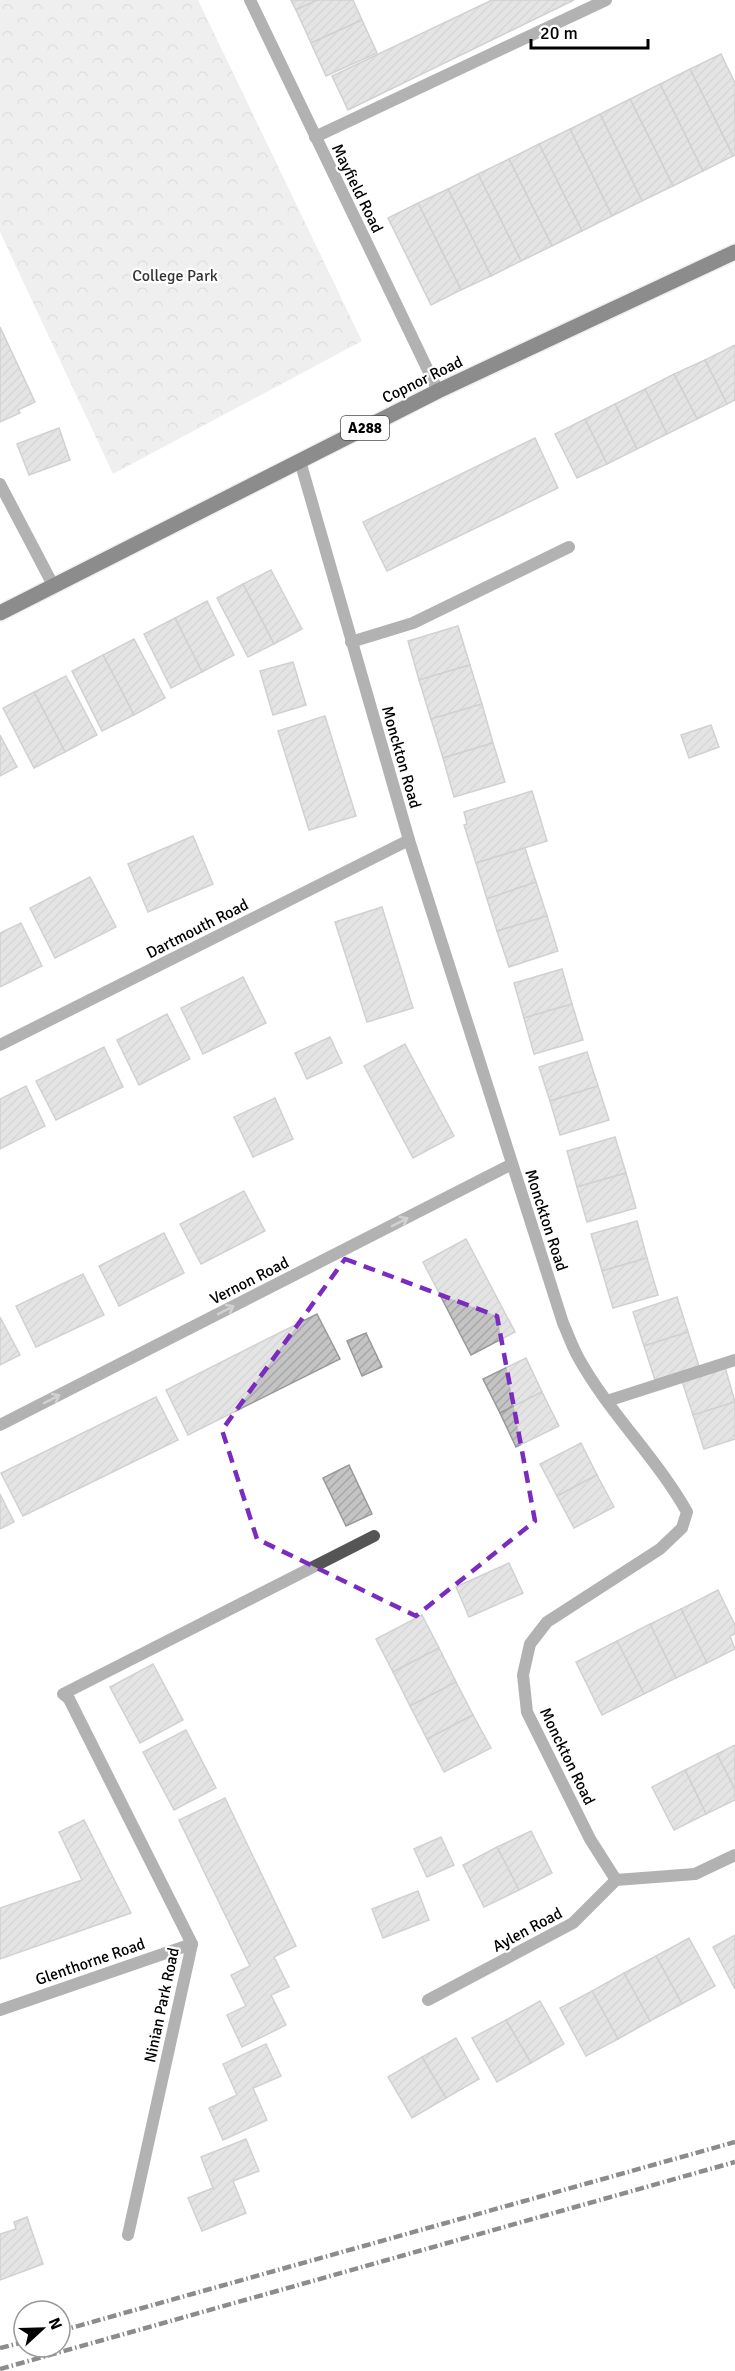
<svg xmlns="http://www.w3.org/2000/svg" width="735" height="2371" font-family="Signika,sans-serif">
  <defs>
    <pattern id="park-crowns" width="20" height="18" patternUnits="userSpaceOnUse" patternTransform="scale(1.5)"><rect width="20" height="18" fill="#dcdcdc"/><path d="M2 6a3 3 0 1 1 6 0M12 15a3 3 0 1 1 6 0" fill="none" stroke="#bbb"/></pattern>
    <pattern id="building-hatch" width="6" height="6" patternUnits="userSpaceOnUse" patternTransform="scale(1.5)"><rect width="6" height="6" fill="#c4c4c4"/><path d="M-1 1l2-2M0 6l6-6M5 7l2-2" fill="none" stroke="#a7a7a7"/></pattern>
  </defs>
  <rect width="100%" height="100%" fill="#fff"/>
  <path fill="url(#park-crowns)" d="M0 0H198L362 341 113 474 0 232Z"/>
  <g fill="url(#building-hatch)" stroke="#999" stroke-width="1.5">
    <path d="M291 0H317L296 10Z"/>
    <path d="M317 0H353L362 20 311 43 296 10Z"/>
    <path d="M492 0H574L348 110 332 76Z"/>
    <path d="M362 20 377 53 326 76 311 43Z"/>
    <path d="M721 54 735 83V155L733 156 690 69Z"/>
    <path d="M690 69 733 156 703 171 660 84Z"/>
    <path d="M660 84 703 171 673 186 630 99Z"/>
    <path d="M630 99 673 186 642 201 600 114Z"/>
    <path d="M600 114 642 201 612 216 570 129Z"/>
    <path d="M570 129 612 216 582 231 539 144Z"/>
    <path d="M539 144 582 231 552 246 509 159Z"/>
    <path d="M509 159 552 246 521 261 478 174Z"/>
    <path d="M478 174 521 261 491 276 448 189Z"/>
    <path d="M448 189 491 276 461 290 418 203Z"/>
    <path d="M418 203 461 290 431 305 388 218Z"/>
    <path d="M0 327 35 402 18 410 20 413 0 422Z"/>
    <path d="M735 345V400L727 404 705 360Z"/>
    <path d="M705 360 727 404 697 419 674 374Z"/>
    <path d="M674 374 697 419 667 434 645 389Z"/>
    <path d="M645 389 667 434 637 449 615 404Z"/>
    <path d="M615 404 637 449 607 464 585 419Z"/>
    <path d="M585 419 607 464 577 478 555 434Z"/>
    <path d="M59 428 70 460 29 475 17 444Z"/>
    <path d="M535 438 558 488 387 571 363 522Z"/>
    <path d="M271 570 302 629 274 644 243 584Z"/>
    <path d="M243 584 274 644 248 657 217 598Z"/>
    <path d="M207 601 234 655 202 672 175 618Z"/>
    <path d="M175 618 202 672 171 688 144 634Z"/>
    <path d="M458 626 470 665 419 680 408 641Z"/>
    <path d="M134 639 165 698 134 715 103 655Z"/>
    <path d="M103 655 134 715 102 731 72 671Z"/>
    <path d="M293 662 306 705 273 715 260 671Z"/>
    <path d="M470 665 482 704 431 719 419 680Z"/>
    <path d="M66 676 97 735 65 752 34 692Z"/>
    <path d="M34 692 65 752 34 768 3 708Z"/>
    <path d="M482 704 493 743 443 758 431 719Z"/>
    <path d="M325 716 356 816 309 830 278 731Z"/>
    <path d="M711 725 719 747 689 758 681 735Z"/>
    <path d="M0 735 17 767 0 776Z"/>
    <path d="M493 743 505 782 454 797 443 758Z"/>
    <path d="M532 791 547 841 476 863 464 825 467 824 464 812Z"/>
    <path d="M193 836 213 884 148 912 128 864Z"/>
    <path d="M525 848 536 882 487 899 476 863Z"/>
    <path d="M90 877 116 927 55 958 30 908Z"/>
    <path d="M536 882 547 916 497 931 487 899Z"/>
    <path d="M382 907 413 1008 367 1022 335 922Z"/>
    <path d="M547 916 558 951 509 967 497 931Z"/>
    <path d="M21 923 42 966 0 987V933Z"/>
    <path d="M562 969 572 1004 524 1018 514 983Z"/>
    <path d="M243 977 266 1023 203 1054 181 1008Z"/>
    <path d="M572 1004 583 1040 534 1054 524 1018Z"/>
    <path d="M167 1014 190 1059 139 1085 117 1040Z"/>
    <path d="M330 1037 342 1063 307 1079 295 1053Z"/>
    <path d="M405 1044 454 1136 413 1158 364 1066Z"/>
    <path d="M104 1047 123 1087 56 1120 36 1081Z"/>
    <path d="M587 1052 598 1086 550 1101 539 1067Z"/>
    <path d="M26 1086 45 1126 0 1149V1099Z"/>
    <path d="M598 1086 609 1120 560 1135 550 1101Z"/>
    <path d="M275 1098 293 1139 253 1157 234 1117Z"/>
    <path d="M615 1137 626 1173 577 1187 567 1151Z"/>
    <path d="M626 1173 636 1208 587 1222 577 1187Z"/>
    <path d="M244 1191 265 1231 201 1264 180 1224Z"/>
    <path d="M637 1221 647 1258 602 1271 591 1234Z"/>
    <path d="M164 1233 184 1273 119 1306 99 1266Z"/>
    <path d="M466 1239 515 1332 471 1355 423 1262Z"/>
    <path d="M647 1258 658 1295 613 1308 602 1271Z"/>
    <path d="M83 1274 104 1315 36 1347 16 1306Z"/>
    <path d="M677 1297 688 1332 644 1346 633 1312Z"/>
    <path d="M317 1314 340 1359 188 1435 166 1390Z"/>
    <path d="M0 1317 20 1355 0 1365Z"/>
    <path d="M688 1332 699 1366 655 1380 644 1346Z"/>
    <path d="M366 1333 382 1367 362 1376 347 1341Z"/>
    <path d="M526 1358 542 1392 500 1413 483 1379Z"/>
    <path d="M725 1367 735 1402 693 1415 682 1381Z"/>
    <path d="M542 1392 559 1426 516 1447 500 1413Z"/>
    <path d="M156 1397 178 1440 23 1516 1 1473Z"/>
    <path d="M735 1402V1439L704 1449 693 1415Z"/>
    <path d="M581 1443 597 1475 557 1496 540 1464Z"/>
    <path d="M349 1465 372 1514 346 1526 323 1478Z"/>
    <path d="M597 1475 614 1507 574 1528 557 1496Z"/>
    <path d="M0 1494 14 1522 0 1529Z"/>
    <path d="M509 1563 523 1593 469 1617 456 1587Z"/>
    <path d="M718 1590 735 1625V1634L730 1636 735 1649 707 1663 681 1609Z"/>
    <path d="M681 1609 707 1663 676 1678 650 1624Z"/>
    <path d="M422 1615 439 1648 393 1672 376 1639Z"/>
    <path d="M650 1624 676 1678 644 1694 617 1641Z"/>
    <path d="M617 1641 644 1694 602 1715 576 1662Z"/>
    <path d="M439 1648 456 1682 410 1706 393 1672Z"/>
    <path d="M153 1664 183 1720 140 1743 110 1687Z"/>
    <path d="M456 1682 473 1715 427 1739 410 1706Z"/>
    <path d="M473 1715 491 1748 444 1772 427 1739Z"/>
    <path d="M186 1730 216 1788 174 1810 143 1752Z"/>
    <path d="M735 1745V1790L717 1754Z"/>
    <path d="M717 1754 735 1790V1800L706 1814 685 1770Z"/>
    <path d="M685 1770 706 1814 674 1830 652 1787Z"/>
    <path d="M225 1798 296 1946 274 1957 289 1987 271 1995 286 2025 242 2047 227 2015 246 2006 231 1975 250 1966 179 1820Z"/>
    <path d="M84 1820 131 1913 0 1959V1908L82 1880 59 1832Z"/>
    <path d="M531 1831 552 1873 519 1890 497 1847Z"/>
    <path d="M441 1837 454 1865 427 1877 414 1849Z"/>
    <path d="M497 1847 519 1890 484 1907 463 1865Z"/>
    <path d="M418 1891 429 1920 383 1938 372 1909Z"/>
    <path d="M735 1935V1989L713 1947Z"/>
    <path d="M689 1938 715 1986 682 2004 656 1956Z"/>
    <path d="M656 1956 682 2004 650 2021 624 1973Z"/>
    <path d="M624 1973 650 2021 618 2039 592 1991Z"/>
    <path d="M592 1991 618 2039 586 2056 560 2008Z"/>
    <path d="M540 2001 564 2044 531 2063 506 2020Z"/>
    <path d="M506 2020 531 2063 497 2082 472 2038Z"/>
    <path d="M456 2038 479 2079 446 2098 422 2057Z"/>
    <path d="M266 2044 281 2076 253 2088 267 2120 223 2140 209 2108 237 2095 223 2064Z"/>
    <path d="M422 2057 446 2098 412 2118 388 2077Z"/>
    <path d="M246 2139 259 2171 233 2181 246 2213 202 2231 188 2198 213 2188 201 2157Z"/>
    <path d="M27 2217 43 2264 0 2280V2234L16 2229 14 2222Z"/>
  </g>
  <g fill="none" stroke-linecap="round" stroke-linejoin="round">
    <defs>
      <path id="primary" d="M0 613 438 391 735 252"/>
    </defs>
    <use href="#primary" stroke="#dbdbdb" stroke-width="18"/>
    <g stroke="#555" stroke-width="12">
      <path d="M315 137 606 0"/>
      <path d="M0 484 53 585"/>
      <path d="M351 642 413 623 569 547"/>
      <path d="M607 1401 735 1360"/>
      <path d="M69 1699 63 1694 374 1536"/>
    </g>
    <g stroke="#555" stroke-width="12">
      <path d="M250 0 438 391"/>
      <path d="M300 461 409 840 563 1323C568 1334 572 1346 578 1357 609 1413 656 1457 687 1512L682 1528 660 1549 547 1622 530 1644 523 1675 527 1712 590 1839 616 1880"/>
      <path d="M0 1045 409 840"/>
      <path d="M0 1425 512 1164"/>
      <path d="M69 1699 192 1944 128 2235"/>
      <path d="M428 2000 573 1923 616 1880 695 1874 735 1855"/>
      <path d="M0 2010 192 1944"/>
    </g>
    <use href="#primary" stroke="#000" stroke-width="15"/>
    <g stroke="#000" stroke-width="4.5" stroke-dasharray="9 3 1.5 3" stroke-linecap="butt">
      <path d="M60 2331 735 2142"/>
      <path d="M0 2348 24 2342"/>
      <path d="M0 2369 735 2162"/>
    </g>
  </g>
  <defs><path id="oneway-shaft" d="M-6 0H5M1.5-3L5.5 0L1.5 3" fill="none" stroke-width="1.6" stroke-linecap="round" stroke-linejoin="round" transform="scale(1.5)"/></defs>
  <g stroke="#999">
    <use href="#oneway-shaft" transform="translate(400 1222) rotate(-27)"/>
    <use href="#oneway-shaft" transform="translate(226 1310) rotate(-27)"/>
    <use href="#oneway-shaft" transform="translate(52 1399) rotate(-27)"/>
  </g>
  <path d="M0 0H735V2371H0ZM345 1259 497 1316 535 1521 416 1616 257 1539 222 1430Z" fill="#fff" fill-opacity=".55" fill-rule="evenodd"/>
  <path fill="none" stroke="#7b2cbf" stroke-width="4.5" stroke-dasharray="12 8" stroke-linejoin="round" d="M345 1259 497 1316 535 1521 416 1616 257 1539 222 1430Z"/>
  <g text-anchor="middle" stroke-width="4.5" stroke-linejoin="round" paint-order="stroke">
    <rect fill="#fff" stroke="#4c4c4c" stroke-width="1.5" x="341" y="416" width="48" height="24" rx="4.5"/>
    <g font-size="15" font-weight="bold" fill="#000">
      <text x="365" y="433">A288</text>
    </g>
    <g font-size="16" fill="#000" stroke="#fff">
      <text transform="translate(358 188) rotate(64)" y="6">Mayfield Road</text>
      <text transform="translate(422 379) rotate(-26)" y="6">Copnor Road</text>
      <text transform="translate(402 757) rotate(74)" y="6">Monckton Road</text>
      <text transform="translate(197 928) rotate(-27)" y="6">Dartmouth Road</text>
      <text transform="translate(547 1220) rotate(72)" y="6">Monckton Road</text>
      <text transform="translate(249 1280) rotate(-27)" y="6">Vernon Road</text>
      <text transform="translate(568 1756) rotate(64)" y="6">Monckton Road</text>
      <text transform="translate(527 1929) rotate(-28)" y="6">Aylen Road</text>
      <text transform="translate(90 1961) rotate(-19)" y="6">Glenthorne Road</text>
      <text transform="translate(161 2005) rotate(-78)" y="6">Ninian Park Road</text>
    </g>
    <g font-size="16" fill="#333" stroke="#fff">
      <text x="175" y="281">College Park</text>
    </g>
  </g>
  <g transform="translate(42 2329) rotate(68)"><circle r="28" fill="#ffffff" stroke="#999999" stroke-width="1.5"/>
  <path d="M0-4.5L10 22L0 15L-10 22Z" fill="#000000"/>
  <text y="-9" font-size="16" font-weight="bold" text-anchor="middle" fill="#000000">N</text>
  </g>
  <path d="M531 39v9h117v-9" fill="none" stroke="#000000" stroke-width="3"/>
  <text x="540" y="39" font-size="18" fill="#000000" stroke="#ffffff" stroke-width="4.5" paint-order="stroke">20 m</text>
</svg>
